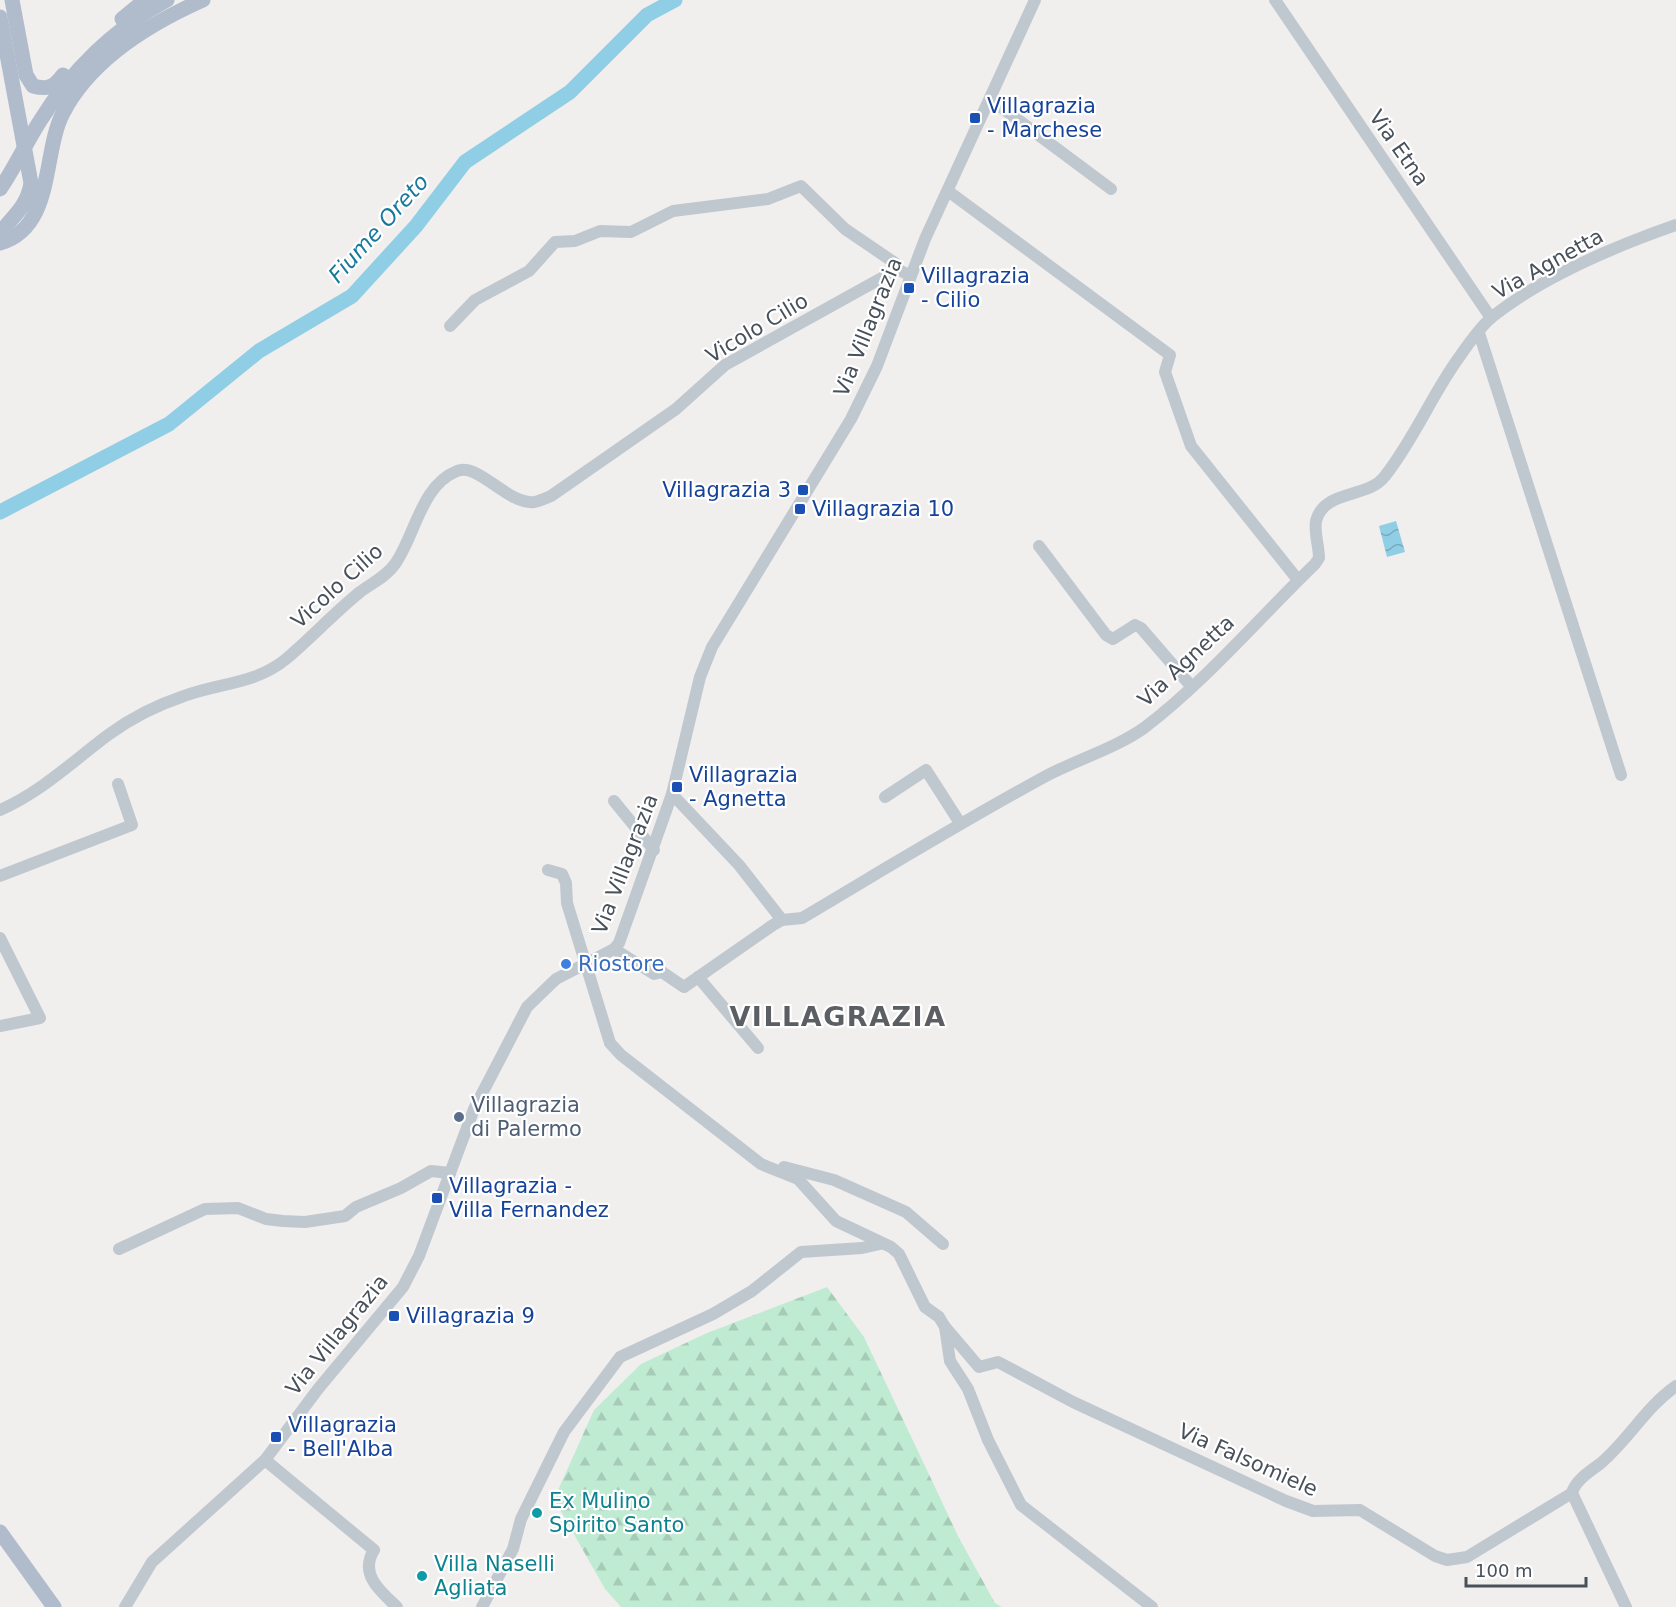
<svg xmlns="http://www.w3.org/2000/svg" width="1676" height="1607" font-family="'DejaVu Sans',sans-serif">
  <defs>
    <pattern id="forest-firs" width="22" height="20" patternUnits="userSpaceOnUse" patternTransform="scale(1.5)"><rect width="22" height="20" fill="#c0ebd3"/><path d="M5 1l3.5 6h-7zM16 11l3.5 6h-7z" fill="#a6cbb7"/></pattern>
    <pattern id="water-waves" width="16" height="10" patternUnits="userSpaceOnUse" patternTransform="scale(1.5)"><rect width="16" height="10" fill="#90cee5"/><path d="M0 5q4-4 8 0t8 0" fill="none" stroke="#78aabd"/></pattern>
  </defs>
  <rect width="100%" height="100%" fill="#f1eeee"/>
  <path fill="url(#forest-firs)" d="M827 1287 864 1337 959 1538 995 1603 1002 1607H621L605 1589 554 1499 594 1410 641 1364 707 1333Z"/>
  <path fill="url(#water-waves)" d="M1396 521 1405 552 1387 557 1379 526Z"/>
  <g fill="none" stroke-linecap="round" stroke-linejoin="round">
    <path stroke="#90cee5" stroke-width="15" d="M0 512 169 424 259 351 352 296 416 226 465 162 570 92 647 15 675 0"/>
    <g stroke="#c0c8cf" stroke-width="12">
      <path d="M1275 0 1491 318"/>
      <path d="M990 99 1111 189"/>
      <path d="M948 191 1170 355 1165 372 1191 446 1298 580"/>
      <path d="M450 326 475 300 529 271 555 242 575 241 600 231 631 232 673 211 768 199 801 186 845 229 895 263 899 270"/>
      <path d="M1479 333 1621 775"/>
      <path d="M1039 546 1106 635 1113 639 1135 625 1141 628 1191 686"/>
      <path d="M672 794 739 865 782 920"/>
      <path d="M885 797 926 770 960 823"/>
      <path d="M614 801 654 850"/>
      <path d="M0 810C41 792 72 762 108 735 131 718 157 705 184 696 219 683 256 684 286 659 311 638 334 613 360 592 372 583 386 577 395 564 415 536 421 485 457 471 478 462 508 505 534 502 540 501 546 498 551 496L676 409 725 365 889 274 899 270 909 275"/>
      <path d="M548 870 562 874 566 883 567 903 610 1043 621 1055 761 1164 798 1179 836 1221 891 1247 899 1254 925 1307 939 1317 945 1327 950 1361 968 1389 988 1440 1021 1505 1152 1607"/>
      <path d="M0 876 132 825 118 784"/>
      <path d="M0 938 40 1018 0 1026"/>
      <path d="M614 949 654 974 662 972 684 987 773 925 782 920 802 918C883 870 963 821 1046 776 1078 759 1114 749 1144 728 1206 681 1259 618 1315 564L1319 558C1319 546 1314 533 1316 521 1324 489 1368 499 1385 476 1415 438 1432 394 1460 356 1469 343 1480 327 1492 317 1542 277 1616 246 1676 225"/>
      <path d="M698 977 758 1048"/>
      <path d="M784 1167 834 1180 906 1212 943 1244"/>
      <path d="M119 1249 205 1209 238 1208 266 1219 283 1221 305 1222 345 1216 356 1207 401 1188 431 1171 450 1173"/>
      <path d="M945 1327 979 1367 998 1362 1073 1402 1286 1501 1313 1511 1360 1510 1435 1556 1447 1560 1467 1557 1572 1493C1575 1480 1591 1471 1601 1463 1629 1439 1646 1407 1676 1386"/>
      <path d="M265 1460 374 1550C359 1574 380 1591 397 1607"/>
      <path d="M1572 1493 1626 1607"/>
      <path d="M125 1607 152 1562 265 1460 318 1389 403 1287 419 1256 474 1109 527 1007 556 979 614 949 619 943 672 794 700 677 712 647 851 419 877 366 925 239 1035 0"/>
      <path d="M482 1607 513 1549 521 1519 564 1432 620 1357 713 1314 752 1291 801 1252 862 1248 880 1244"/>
    </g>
    <g stroke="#b0bccb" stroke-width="15">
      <path d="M12 0 26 75 33 86C48 90 54 87 63 75"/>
      <path d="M0 17 31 183C27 207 14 215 0 233"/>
      <path d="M122 19 145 0"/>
      <path d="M0 189C15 167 26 143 40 121 71 71 115 28 167 0"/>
      <path d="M0 243C55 227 42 153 63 113 91 59 149 24 203 0"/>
      <path d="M0 1532 54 1607"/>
    </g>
  </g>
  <g fill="#1a4fb4" stroke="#fff" stroke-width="2">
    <rect x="969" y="112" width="12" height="12" rx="3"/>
    <rect x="903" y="282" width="12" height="12" rx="3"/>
    <rect x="797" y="484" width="12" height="12" rx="3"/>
    <rect x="794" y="503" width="12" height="12" rx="3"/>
    <rect x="671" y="781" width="12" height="12" rx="3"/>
    <rect x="431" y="1192" width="12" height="12" rx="3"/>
    <rect x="388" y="1310" width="12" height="12" rx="3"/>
    <rect x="270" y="1431" width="12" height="12" rx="3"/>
  </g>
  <circle fill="#3f7fe0" stroke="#fff" stroke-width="2" cx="566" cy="964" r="6"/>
  <circle fill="#5c6f8a" stroke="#fff" stroke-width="2" cx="459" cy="1117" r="6"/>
  <g fill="#0f9aa8" stroke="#fff" stroke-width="2">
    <circle cx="537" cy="1513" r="6"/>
    <circle cx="422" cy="1576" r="6"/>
  </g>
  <g text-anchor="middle" stroke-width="4.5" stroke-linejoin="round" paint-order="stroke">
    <g font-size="21" fill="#164399" stroke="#fff" text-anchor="start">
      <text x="987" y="113">Villagrazia<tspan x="987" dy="24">- Marchese</tspan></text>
      <text x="921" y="283">Villagrazia<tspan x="921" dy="24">- Cilio</tspan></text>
      <text x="791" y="497" text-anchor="end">Villagrazia 3</text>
      <text x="812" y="516">Villagrazia 10</text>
      <text x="689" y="782">Villagrazia<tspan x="689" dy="24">- Agnetta</tspan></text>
      <text x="449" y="1193">Villagrazia -<tspan x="449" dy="24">Villa Fernandez</tspan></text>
      <text x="406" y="1323">Villagrazia 9</text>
      <text x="288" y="1432">Villagrazia<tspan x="288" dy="24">- Bell'Alba</tspan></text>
    </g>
    <g font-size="21" fill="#48505a" stroke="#fff">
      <text transform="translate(1399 148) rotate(55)" y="7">Via Etna</text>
      <text transform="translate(1548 264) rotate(-29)" y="7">Via Agnetta</text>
      <text transform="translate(868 327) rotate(-68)" y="7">Via Villagrazia</text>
      <text transform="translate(757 328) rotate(-31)" y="7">Vicolo Cilio</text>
      <text transform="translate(337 586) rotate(-42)" y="7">Vicolo Cilio</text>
      <text transform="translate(1186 661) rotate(-43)" y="7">Via Agnetta</text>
      <text transform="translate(625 864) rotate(-69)" y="7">Via Villagrazia</text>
      <text transform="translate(337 1335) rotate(-51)" y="7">Via Villagrazia</text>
      <text transform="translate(1248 1460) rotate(24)" y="7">Via Falsomiele</text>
    </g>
    <g font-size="21" fill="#366cbe" stroke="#fff" text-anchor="start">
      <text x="578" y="971">Riostore</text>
    </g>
    <g font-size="21" fill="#4e5e75" stroke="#fff" text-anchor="start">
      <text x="471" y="1112">Villagrazia<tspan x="471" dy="24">di Palermo</tspan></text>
    </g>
    <g font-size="21" fill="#0d838f" stroke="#fff" text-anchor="start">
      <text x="549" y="1508">Ex Mulino<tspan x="549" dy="24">Spirito Santo</tspan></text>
      <text x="434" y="1571">Villa Naselli<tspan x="434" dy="24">Agliata</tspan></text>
    </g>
    <g font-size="22" font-style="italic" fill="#17799e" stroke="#fff">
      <text transform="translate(378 228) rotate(-48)" y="8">Fiume Oreto</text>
    </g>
    <g font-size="27" font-weight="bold" letter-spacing="1.5" fill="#5b5e63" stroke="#fff">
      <text x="838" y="1026">VILLAGRAZIA</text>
    </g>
  </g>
  <path d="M1466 1577v9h120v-9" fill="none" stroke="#48505a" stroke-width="3"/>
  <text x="1475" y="1577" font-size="18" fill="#48505a" stroke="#ffffff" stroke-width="4.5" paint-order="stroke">100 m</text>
</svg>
